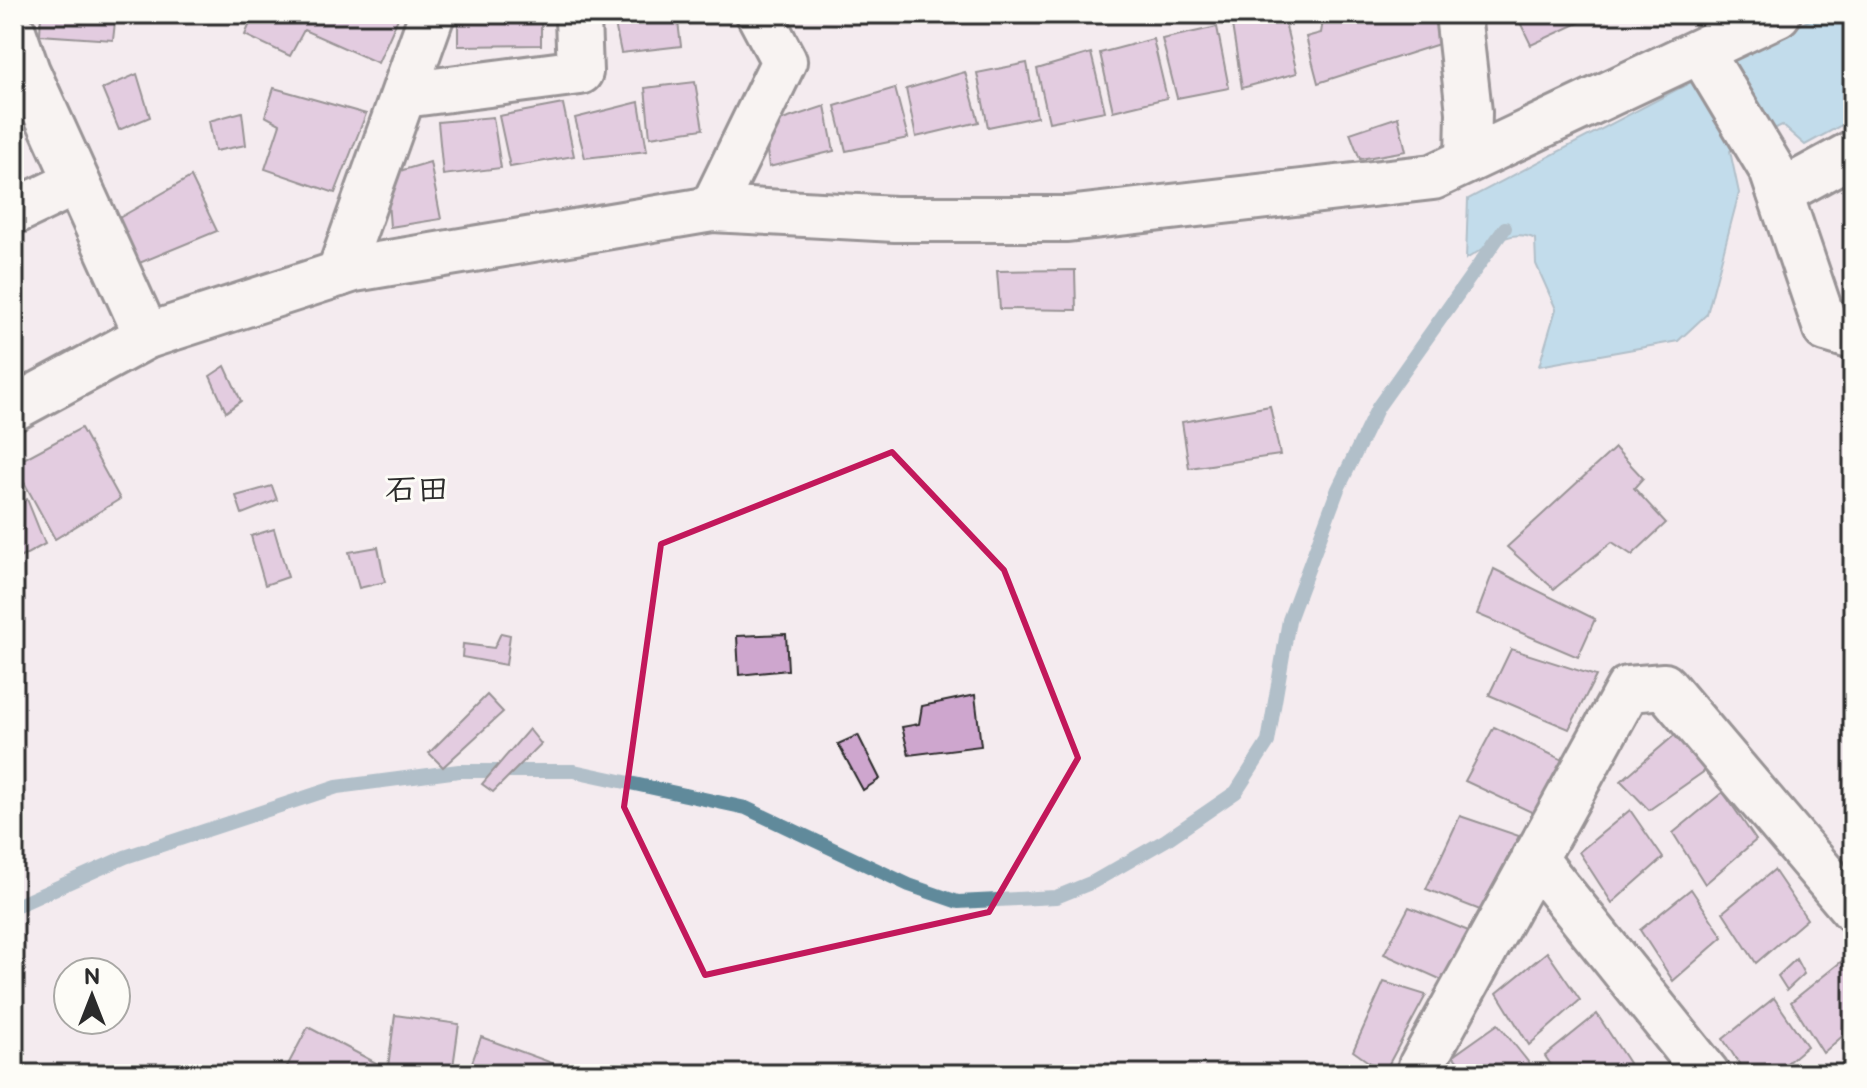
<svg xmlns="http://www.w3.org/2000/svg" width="1867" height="1088" font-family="'Balsamiq Sans','Klee One',sans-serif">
  <rect width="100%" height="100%" fill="#f4ebef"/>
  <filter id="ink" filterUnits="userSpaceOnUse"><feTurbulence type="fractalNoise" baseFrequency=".0125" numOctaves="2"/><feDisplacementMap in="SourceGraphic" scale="16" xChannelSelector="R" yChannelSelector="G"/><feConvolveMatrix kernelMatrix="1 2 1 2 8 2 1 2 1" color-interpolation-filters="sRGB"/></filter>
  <g filter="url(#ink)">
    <path fill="#85cae6" stroke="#618a9b" stroke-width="2" d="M1821 14H1853V119L1805 145 1782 125 1730 151 1739 193 1707 314 1678 341 1539 366 1556 309 1536 264 1535 239C1511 227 1487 247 1466 259L1468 199Z"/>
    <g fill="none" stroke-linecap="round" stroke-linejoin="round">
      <path stroke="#618a9b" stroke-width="14" d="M14 907 125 857 337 787 459 771H574L746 808 909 885 958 902 1056 897 1093 882 1166 840 1236 792 1268 742 1289 620 1338 489 1378 407 1505 228"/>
    </g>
    <g fill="#cea6ce" stroke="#2b2b2b" stroke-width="2">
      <path d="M41 14H116L113 40 40 35Z"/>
      <path d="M254 14H400L378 63 304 30 290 56 245 35Z"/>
      <path d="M458 14H541V45L458 46Z"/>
      <path d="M613 14H677L681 46 621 53Z"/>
      <path d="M1275 14H1283L1297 73 1242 88 1232 25Z"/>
      <path d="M1324 14H1438L1445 42 1318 83 1306 37 1321 33Z"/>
      <path d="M1516 14H1598L1531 45Z"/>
      <path d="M1217 27 1229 88 1177 98 1162 39Z"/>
      <path d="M1153 39 1167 98 1113 111 1100 53Z"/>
      <path d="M1091 53 1105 111 1049 122 1037 69Z"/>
      <path d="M1027 63 1037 117 988 127 977 73Z"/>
      <path d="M965 72 979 122 916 137 906 89Z"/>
      <path d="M137 74 150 117 119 130 102 89Z"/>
      <path d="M695 82 703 129 650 137 645 88Z"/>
      <path d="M274 88 366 114 335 193 265 169 280 124 265 116Z"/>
      <path d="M895 88 908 138 846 151 835 106Z"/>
      <path d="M639 102 647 151 585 158 575 118Z"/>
      <path d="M563 104 574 156 510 167 499 116Z"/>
      <path d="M825 106 834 151 769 167 764 126Z"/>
      <path d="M242 112 246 145 215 151 209 121Z"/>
      <path d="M493 117 501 168 443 175 438 122Z"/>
      <path d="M1398 117 1406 151 1360 159 1350 133Z"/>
      <path d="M430 162 441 219 390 227 386 175Z"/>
      <path d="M191 177 217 231 137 264 112 222Z"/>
      <path d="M1075 270 1076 310 1000 309 997 271Z"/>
      <path d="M225 366 241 401 226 412 210 376Z"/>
      <path d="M1270 406 1280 455 1189 468 1182 422Z"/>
      <path d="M81 428 120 499 55 539 14 464Z"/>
      <path d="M1615 448 1643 478 1634 488 1666 523 1632 555 1612 542 1554 589 1507 547Z"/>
      <path d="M272 486 277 500 242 514 236 496Z"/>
      <path d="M27 499 45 544 14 561V505Z"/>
      <path d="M274 529 288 577 265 585 251 536Z"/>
      <path d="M378 547 385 582 359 588 349 552Z"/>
      <path d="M1494 569 1595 619 1578 657 1477 614Z"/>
      <path d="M501 633 510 635 506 665 462 657 463 644 494 648Z"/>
      <path d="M786 634 788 670 739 675 737 636Z"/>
      <path d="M1511 649 1596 676 1569 729 1489 695Z"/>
      <path d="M487 695 503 712 443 767 429 753Z"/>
      <path d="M975 695 981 746 909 755 902 727 919 724 922 706Z"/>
      <path d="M1494 727 1569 763 1540 816 1465 781Z"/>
      <path d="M529 729 541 744 493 792 482 784Z"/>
      <path d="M1677 733 1709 768 1649 810 1621 781Z"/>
      <path d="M858 735 880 779 863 790 838 744Z"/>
      <path d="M1723 792 1756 840 1705 884 1673 833Z"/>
      <path d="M1630 810 1663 858 1612 903 1579 852Z"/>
      <path d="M1460 816 1519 836 1480 910 1426 889Z"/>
      <path d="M1774 870 1807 919 1756 963 1723 912Z"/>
      <path d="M1691 889 1723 937 1673 981 1640 930Z"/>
      <path d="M1409 907 1471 932 1442 980 1384 954Z"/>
      <path d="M1547 952 1580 1000 1529 1045 1497 993Z"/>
      <path d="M1796 959 1804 974 1787 990 1778 976Z"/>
      <path d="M1842 961 1853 978V1027L1823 1053 1791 1002Z"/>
      <path d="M1384 982 1426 995 1384 1073 1353 1051Z"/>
      <path d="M1774 998 1807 1046 1774 1074H1746L1723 1039Z"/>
      <path d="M1597 1014 1629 1063 1616 1074H1557L1545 1056Z"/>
      <path d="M395 1015 459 1024 452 1074H387Z"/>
      <path d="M1498 1024 1533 1068 1525 1074H1468L1453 1056Z"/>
      <path d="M308 1027 378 1064 373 1074H283Z"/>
      <path d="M481 1037 555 1064 552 1074H468Z"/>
    </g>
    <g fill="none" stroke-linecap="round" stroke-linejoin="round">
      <defs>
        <g id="minor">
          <path d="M1458 14 1469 112 1468 159"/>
          <path d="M14 34 27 71 147 336"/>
          <path d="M1701 52 1772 170 1826 329 1853 337"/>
          <path d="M404 95 580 72 578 19"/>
          <path d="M1780 193 1853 153"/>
          <path d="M712 209 784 61 759 14"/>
          <path d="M14 212 77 182"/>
          <path d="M339 274 432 14"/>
          <path d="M14 408 147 336 354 269 712 209 895 219H1067L1433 177 1778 14"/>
          <path d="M1534 858 1707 1074"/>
          <path d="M1428 1074 1421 1066 1628 689 1664 686 1853 909"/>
        </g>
      </defs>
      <use href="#minor" stroke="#2b2b2b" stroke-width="50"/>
      <use href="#minor" stroke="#fdfcf7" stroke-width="44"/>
    </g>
  </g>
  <path d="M0 0H1867V1088H0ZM892 452 1004 570 1078 758 989 912 705 975 624 807 661 544Z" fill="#f4ebef" fill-opacity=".55" fill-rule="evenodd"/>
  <path fill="none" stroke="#c2185b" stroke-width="6" stroke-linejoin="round" d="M892 452 1004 570 1078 758 989 912 705 975 624 807 661 544Z"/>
  <g text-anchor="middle" stroke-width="6" stroke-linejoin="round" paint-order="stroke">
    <g font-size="32" font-weight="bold" fill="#2b2b2b" stroke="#fdfcf7">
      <text x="417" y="500">石田</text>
    </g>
  </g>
  <rect width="1867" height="1088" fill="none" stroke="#fdfcf7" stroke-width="48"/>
  <rect x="24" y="24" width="1819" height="1040" fill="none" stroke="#2b2b2b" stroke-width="3" filter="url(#ink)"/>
  <g transform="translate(92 996)"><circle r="38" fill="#fdfcf7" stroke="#a9a8a5" stroke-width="2"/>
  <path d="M0-6L14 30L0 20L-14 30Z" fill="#2b2b2b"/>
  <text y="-12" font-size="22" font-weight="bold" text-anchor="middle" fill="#2b2b2b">N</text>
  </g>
</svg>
